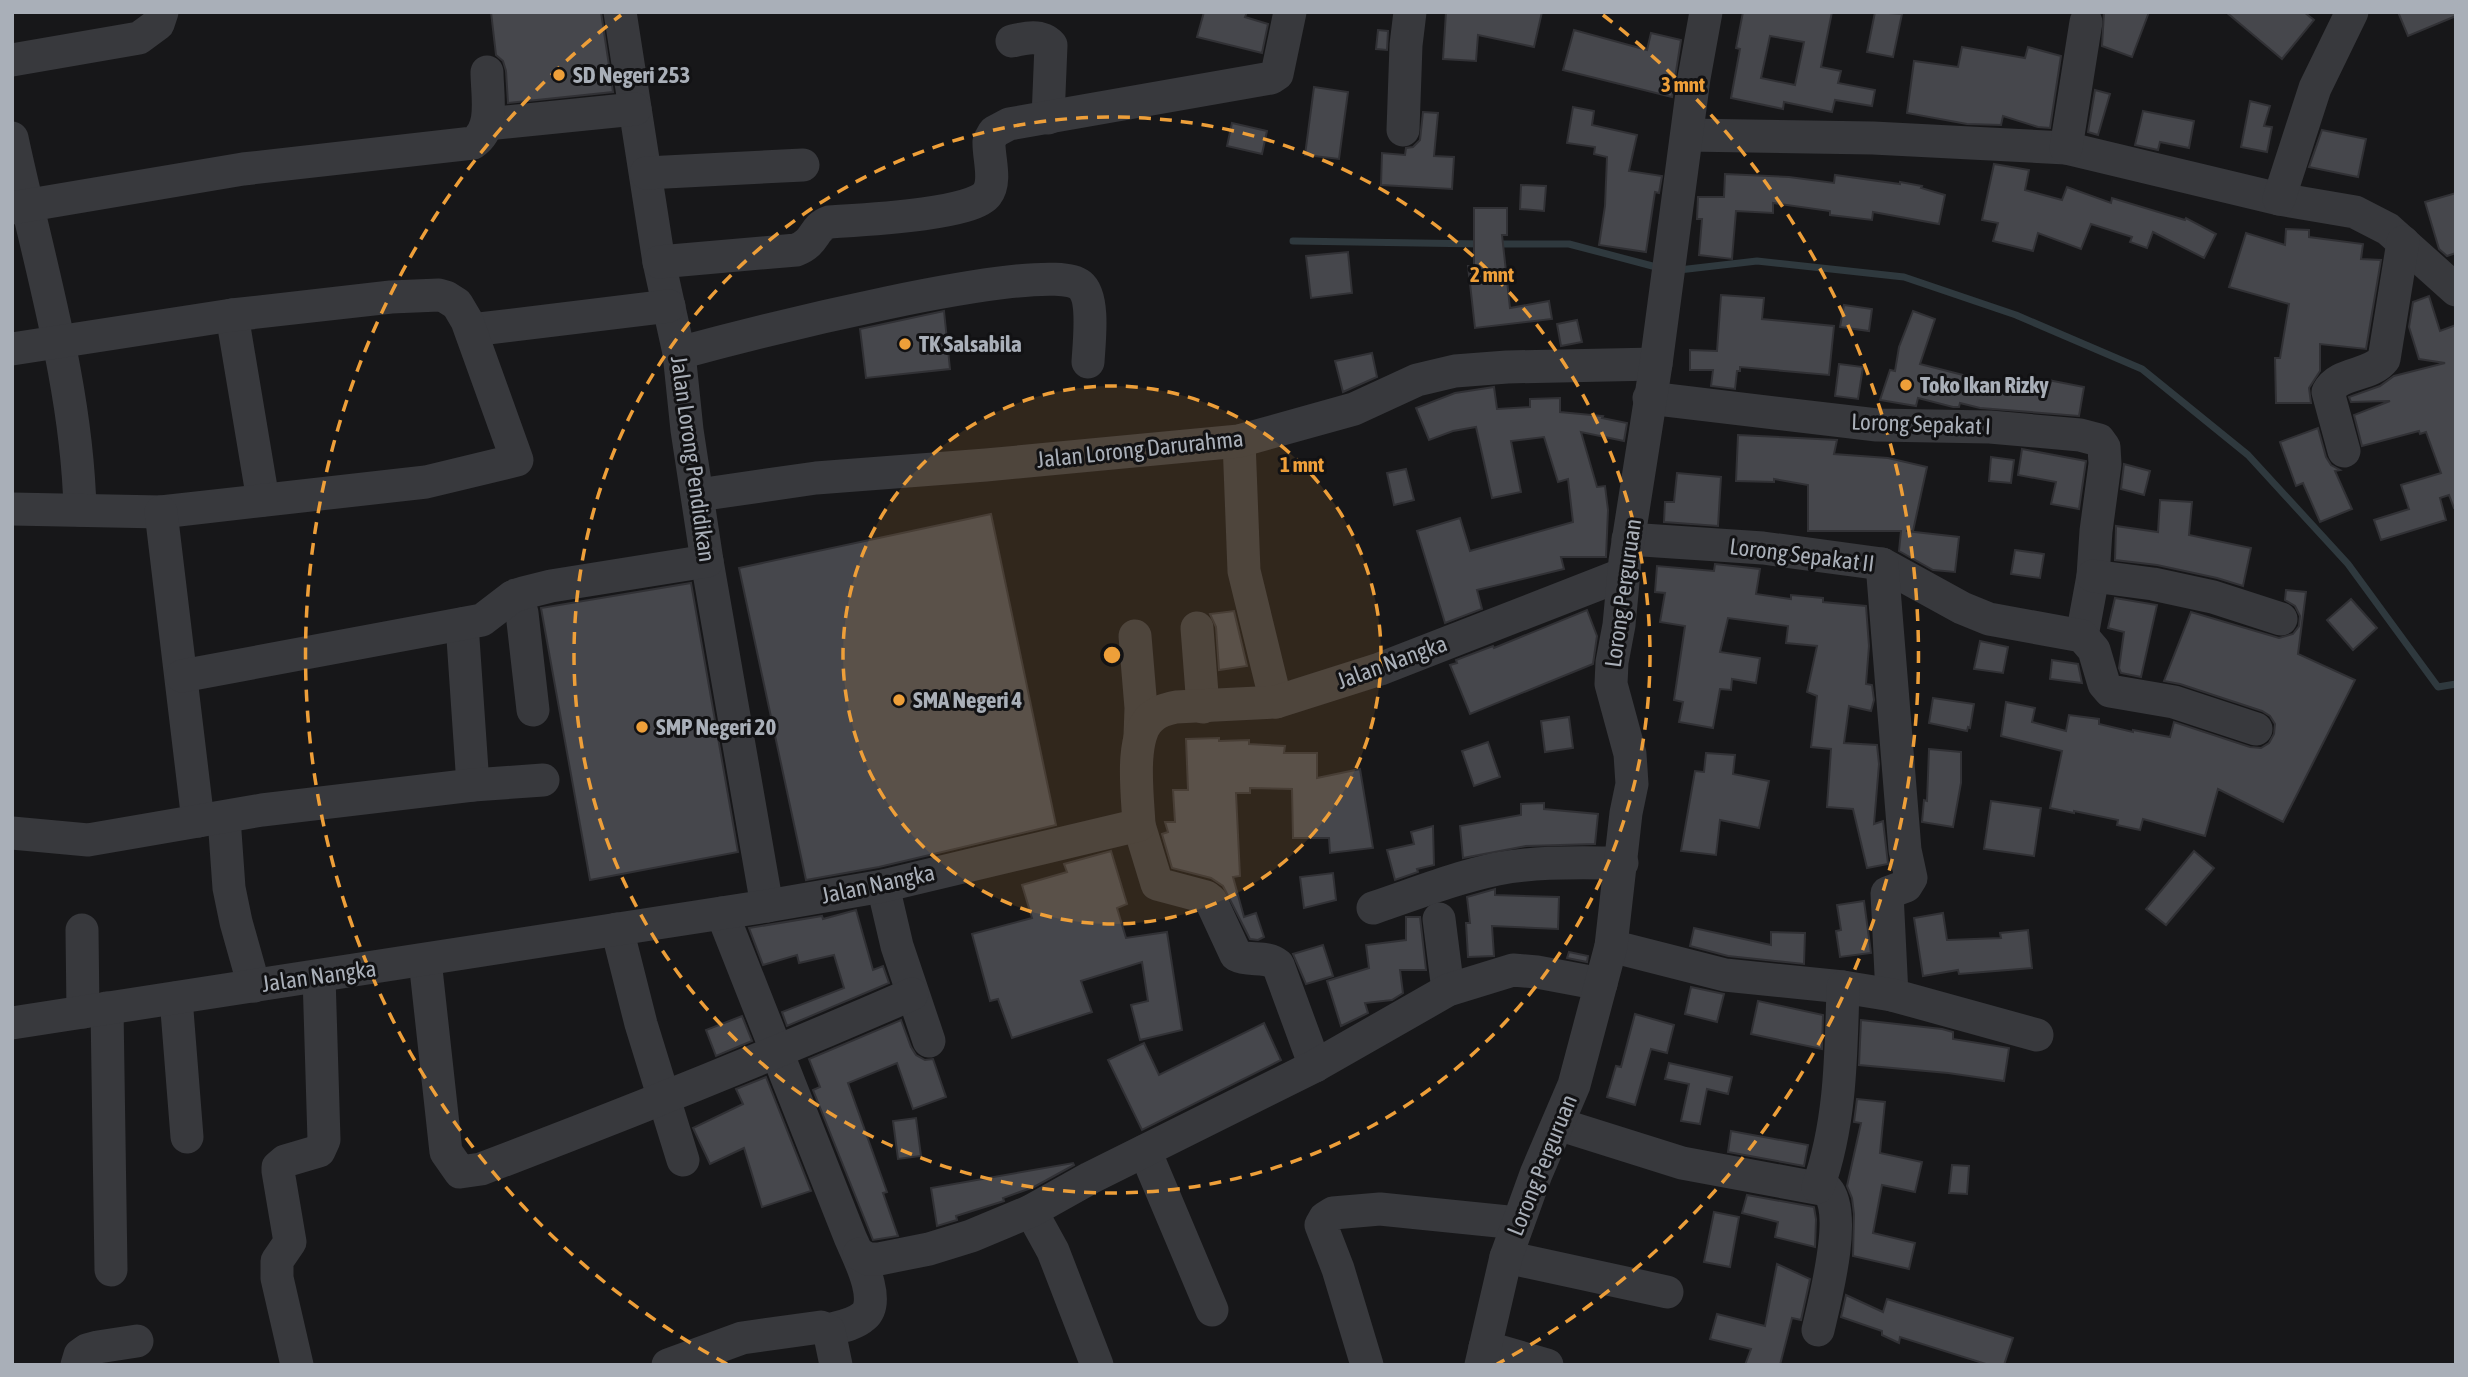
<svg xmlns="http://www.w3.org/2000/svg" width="2468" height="1377" font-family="'Asap Condensed',sans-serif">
  <rect width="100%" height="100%" fill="#171719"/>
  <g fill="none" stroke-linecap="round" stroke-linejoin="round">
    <g stroke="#2f393e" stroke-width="7">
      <path d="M1293 241 1482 244"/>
      <path d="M1494 244H1569L1660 268"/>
      <path d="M1679 270 1757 261 1904 277 2016 315 2142 369 2248 455 2348 564 2438 687 2456 684"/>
    </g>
  </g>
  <g fill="#46474c" stroke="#313135" stroke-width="2" fill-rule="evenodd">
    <path d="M491 12H601L613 92 508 103 506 71 503 61 496 55Z"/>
    <path d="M1204 12H1247L1245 17 1268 24 1262 53 1197 37Z"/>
    <path d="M1446 12H1542L1534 47 1478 35 1476 61 1443 59Z"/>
    <path d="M1743 12H1832L1821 67 1841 71 1838 83 1875 90 1872 106 1835 100 1832 112 1784 102 1783 109 1731 98 1740 49 1736 48ZM1770 36 1804 42 1795 85 1761 78Z"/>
    <path d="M1875 12 1902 14 1893 57 1867 52Z"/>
    <path d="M2104 12H2149L2132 57 2102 46Z"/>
    <path d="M2226 12H2304L2314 20 2282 59Z"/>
    <path d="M2398 12H2456V16L2408 36Z"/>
    <path d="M1378 30 1388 31 1387 50 1376 49Z"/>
    <path d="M1574 30 1647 50 1651 33 1681 40 1672 97 1563 70Z"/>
    <path d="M1962 47 2025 58 2028 47 2061 56 2050 128 2038 127 2003 116 2001 125 1967 124 1907 113 1914 61 1958 67Z"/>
    <path d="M1314 87 1348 92 1339 159 1305 155Z"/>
    <path d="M2095 90 2110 94 2098 135 2088 132Z"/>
    <path d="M2250 101 2270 106 2264 126 2272 127 2267 152 2241 147Z"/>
    <path d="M1573 107 1594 111 1592 125 1637 135 1629 171 1662 176 1659 193 1655 192 1646 252 1599 245 1605 206 1607 157 1594 154 1595 147 1567 143Z"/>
    <path d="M2143 111 2194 121 2189 148 2160 142 2158 150 2135 145Z"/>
    <path d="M1423 112 1438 113 1434 156 1454 157 1452 189 1381 185 1382 153 1405 155 1406 148 1413 147 1420 140Z"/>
    <path d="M1232 123 1267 131 1262 154 1227 146Z"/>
    <path d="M2322 130 2366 139 2358 177 2309 167Z"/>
    <path d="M1994 164 2029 170 2025 190 2062 200 2067 187 2111 203 2112 198 2185 220 2186 218 2216 234 2204 258 2153 232 2147 248 2130 242 2132 237 2091 224 2081 249 2038 233 2033 251 1993 241 1998 223 1982 220Z"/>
    <path d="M1725 174 1789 177 1834 183 1835 175 1900 184V182L1922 186 1921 188 1945 195 1939 224 1873 212 1872 220 1847 217 1830 215V211L1773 203V213L1736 211 1732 259 1699 255 1702 219H1697L1698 197H1724Z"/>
    <path d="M1521 185 1546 186 1544 211 1520 209Z"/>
    <path d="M2456 193V253L2447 256 2439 249 2425 202Z"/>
    <path d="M1474 208H1507V235H1502L1510 308 1549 301 1552 319 1475 328 1468 266H1474Z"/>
    <path d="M2286 229 2309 230V237L2363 244 2361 259 2381 260 2366 349 2320 344V371L2309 388 2311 403H2276L2275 358H2280L2289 304 2229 287 2246 233 2285 245Z"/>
    <path d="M1348 252 1352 293 1311 298 1306 256Z"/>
    <path d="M1721 295 1764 298 1762 319 1834 326 1829 375 1740 367V371H1737L1735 389 1711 386 1713 370H1690V350L1717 351Z"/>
    <path d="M2429 296 2440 331 2456 325V508H2454L2449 495 2440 498 2446 520 2381 540 2374 520 2409 509 2401 485 2441 473 2426 432 2420 434 2419 431 2362 446 2354 415 2390 401 2351 402 2349 397 2380 386 2394 376 2445 363 2419 359 2409 327 2413 302Z"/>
    <path d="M1844 305 1872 309 1869 331 1840 327Z"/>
    <path d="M944 311 950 369 866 378 860 329Z"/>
    <path d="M1913 311 1935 319 1920 364 1967 376 1966 379 2045 395 2048 380 2084 387 2079 416 1980 408 1960 403 1959 407H1953L1918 398 1916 406 1880 400 1890 370 1895 371 1899 347Z"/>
    <path d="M1577 320 1582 342 1561 346 1557 324Z"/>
    <path d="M1372 353 1377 377 1343 392 1335 361Z"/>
    <path d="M1839 364 1863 367 1858 399 1835 396Z"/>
    <path d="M1494 387 1497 409 1530 407V399L1560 398V412L1603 416 1602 418 1627 423 1624 441 1581 432 1597 487 1605 486 1608 510 1606 557H1561L1564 569 1477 590 1482 609 1445 623 1417 531 1460 518 1470 551 1573 522 1568 479 1558 482 1544 437 1511 441 1521 492 1492 498 1476 427 1453 431 1429 440 1416 408 1455 393Z"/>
    <path d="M2318 428 2326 457 2331 465 2340 470 2335 471 2352 509 2320 522 2303 483 2296 486 2280 442Z"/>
    <path d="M1738 435 1837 440 1834 454 1888 458 1927 467 1913 531H1906L1959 537 1955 572 1933 570 1899 551 1901 531H1808V485L1774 479V482L1736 481Z"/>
    <path d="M2022 449 2086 461 2079 509 2051 504 2056 482 2018 475Z"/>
    <path d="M1991 457 2014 460 2011 483 1989 481Z"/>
    <path d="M2124 464 2150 471 2144 495 2121 489Z"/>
    <path d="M1406 469 1414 500 1394 505 1387 473Z"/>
    <path d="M1677 473 1721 477 1718 526 1664 522 1665 502H1674Z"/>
    <path d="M2160 500 2192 502 2189 535 2251 548 2243 586 2217 578 2157 565 2115 560 2116 526 2158 532Z"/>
    <path d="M991 514 1056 825 879 867 806 880 739 568Z"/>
    <path d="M2015 550 2044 554 2040 578 2011 574Z"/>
    <path d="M1715 564 1760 569 1756 594 1791 599V595L1823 598V602L1866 606 1869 646 1866 684 1872 685 1874 700 1871 711 1849 706 1844 743 1877 745 1879 764 1874 824 1883 821 1888 864 1867 868 1853 809 1827 807 1831 749 1811 747 1817 696 1807 692 1817 646 1786 643 1788 626 1728 618 1720 652 1760 658 1756 683 1732 679 1731 690 1720 689 1713 728 1679 722 1683 702 1674 700 1685 626 1660 622 1665 593 1655 592 1657 566 1714 571Z"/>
    <path d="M691 583 738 852 590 880 541 608Z"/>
    <path d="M2286 590 2306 592 2298 654 2355 680 2283 822 2218 789 2205 836 2143 819 2140 830 2117 825 2118 820 2074 811V813L2050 808 2062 751 2001 736 2006 702 2035 708 2032 722 2066 731 2069 715 2099 719V724L2133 732V730L2170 737 2174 722 2250 747 2261 748 2269 743 2274 734 2275 724 2270 716 2262 711 2180 684 2164 681 2191 612 2279 638 2293 634 2299 626 2300 616 2295 606 2285 600Z"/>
    <path d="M2115 598 2157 605 2141 677 2121 673 2119 668 2124 632 2108 628Z"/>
    <path d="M2351 599 2377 628 2353 650 2327 620Z"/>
    <path d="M1587 610 1597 636 1593 664 1470 714 1450 665 1457 663 1456 660 1493 646 1494 648Z"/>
    <path d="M1234 611 1247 666 1219 670 1216 627 1210 614Z"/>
    <path d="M1980 641 2008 647 2003 673 1974 669Z"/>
    <path d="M2052 660 2078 664 2082 683 2050 679Z"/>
    <path d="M1933 698 1974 704 1970 728 1968 727 1967 731 1929 723Z"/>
    <path d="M1569 717 1573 748 1545 752 1541 721Z"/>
    <path d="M1219 738V741L1249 740V744L1285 746 1284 753H1317V778L1360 769 1373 848 1330 853 1329 838H1293L1292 789 1250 788V793H1236L1240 876 1233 877 1244 917 1256 913 1264 937 1258 940 1250 939 1223 886 1211 878 1172 868 1162 834 1168 832 1165 822H1175L1173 790H1188L1186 739Z"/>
    <path d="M1488 742 1500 777 1474 786 1462 751Z"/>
    <path d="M1929 749 1961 752V783L1953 827 1922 822 1924 800 1927 801Z"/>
    <path d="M1706 753 1735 755 1733 774 1769 781 1759 828 1720 820 1716 855 1681 851 1695 771 1704 772Z"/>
    <path d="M1991 801 2041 808 2034 856 1984 849Z"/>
    <path d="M1544 803V809L1598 814 1595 844 1526 846 1463 858 1460 826 1521 815V804Z"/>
    <path d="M1433 826 1434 865 1417 869 1418 872 1395 880 1387 850 1414 844 1411 832Z"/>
    <path d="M1111 851 1127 904 1117 908 1126 938 1167 932 1182 1030 1140 1040 1131 1005 1148 1001 1142 962 1081 981 1092 1012 1012 1038 998 999 990 1001 972 934 1032 918 1022 885 1067 872 1064 864Z"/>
    <path d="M2194 851 2214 868 2166 925 2146 909Z"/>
    <path d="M1333 873 1336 900 1304 908 1300 877Z"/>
    <path d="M1495 889V895L1559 897 1558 929 1492 926 1494 956 1468 957 1466 923H1470L1467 897Z"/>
    <path d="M1864 901 1871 953 1840 957 1836 931 1841 930 1837 905Z"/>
    <path d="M856 910 873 970 883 966 889 983 787 1026 782 1012 844 988 834 955 799 963 797 955 763 965 749 928 822 916 823 919Z"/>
    <path d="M1943 913 1947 940 2001 938 2000 933 2028 930 2032 968 1959 974 1958 970 1923 976 1914 918Z"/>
    <path d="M1406 917H1420L1426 970H1400L1403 993 1392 1000 1365 1003 1368 1013 1341 1026 1327 981 1369 968 1366 945 1406 940Z"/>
    <path d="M1694 928 1771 945V932L1805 933 1804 964 1728 956 1690 946Z"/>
    <path d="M1323 945 1333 976 1306 984 1293 954Z"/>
    <path d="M1569 952 1588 956 1587 962 1567 958Z"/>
    <path d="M1691 987 1724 994 1717 1022 1685 1014Z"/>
    <path d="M1758 1001 1823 1015 1822 1049 1751 1034Z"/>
    <path d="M1635 1014 1674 1025 1667 1053 1651 1049 1635 1105 1607 1097 1616 1066 1621 1067Z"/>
    <path d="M742 1016 752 1041 716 1056 706 1030Z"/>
    <path d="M901 1020 911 1047 916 1055 925 1060 933 1059 946 1097 913 1109 897 1063 848 1083 887 1192 883 1193 898 1236 873 1240 813 1090 820 1087 809 1059Z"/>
    <path d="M1861 1020 1942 1029 1953 1032V1039L2009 1048 2004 1081 1948 1073 1859 1065Z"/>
    <path d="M1264 1023 1281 1060 1142 1130 1108 1060 1144 1043 1159 1075Z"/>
    <path d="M1669 1063 1732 1077 1728 1094 1707 1089 1700 1124 1681 1121 1689 1084 1665 1079Z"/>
    <path d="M766 1077 811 1191 762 1207 744 1148 710 1164 693 1128 743 1104 736 1089Z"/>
    <path d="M1857 1099 1885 1102 1880 1153 1922 1162 1915 1192 1882 1185 1873 1233 1915 1243 1909 1269 1853 1256 1854 1214 1852 1198 1847 1186 1861 1123 1854 1122Z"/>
    <path d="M916 1118 921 1156 898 1159 893 1121Z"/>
    <path d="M1731 1131 1808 1145 1804 1166 1728 1152Z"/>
    <path d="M1073 1163 1074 1165 1034 1187 1003 1198 1004 1201 956 1216 957 1220 937 1226 931 1188Z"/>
    <path d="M1952 1165 1969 1166 1967 1194 1949 1193Z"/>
    <path d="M1747 1195 1814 1207 1816 1219 1815 1247 1775 1237 1778 1222 1742 1213Z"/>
    <path d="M1714 1212 1739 1217 1730 1267 1704 1262Z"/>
    <path d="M1777 1264 1810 1279 1801 1320 1792 1318 1780 1365H1745L1751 1349 1710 1339 1717 1314 1765 1326Z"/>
    <path d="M1846 1295 1883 1312 1887 1299 2013 1338 2004 1365H1989L1900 1337 1899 1343 1882 1335V1331L1841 1317Z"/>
  </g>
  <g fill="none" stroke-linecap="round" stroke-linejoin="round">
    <g stroke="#38393d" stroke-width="33">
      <path d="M620 12 659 262 679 353 687 430 707 561 767 906"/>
      <path d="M1012 41C1025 38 1041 34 1051 45L1048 118"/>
      <path d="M12 60 139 38 158 24 162 12"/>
      <path d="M487 124 635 109"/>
      <path d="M1403 130 1406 45 1410 12"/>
      <path d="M1687 135 1873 138 2066 148 2279 199 2355 212 2388 229 2456 290"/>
      <path d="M12 138C38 260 77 384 80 510"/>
      <path d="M2066 148 2086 22"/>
      <path d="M646 173 803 165"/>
      <path d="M2279 199 2315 88 2352 12"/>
      <path d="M12 208 243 169 473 143C495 129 487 95 487 72"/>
      <path d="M659 262 796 250C817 242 812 228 829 222 857 220 973 215 987 194 997 181 988 156 989 141L994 132 1009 124 1271 78 1277 74 1290 12"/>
      <path d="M232 315 263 500"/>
      <path d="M471 330 669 306"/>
      <path d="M12 349 232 315 391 297 439 295 446 297 457 304 467 321 517 460 426 482 161 512 12 509"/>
      <path d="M679 353C734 338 1046 257 1080 285 1095 297 1089 343 1088 362"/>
      <path d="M1649 398 1877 425 1990 427 2080 435 2099 440 2104 447 2105 464 2096 531 2093 576 2082 636"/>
      <path d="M1239 441 1244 571 1276 702"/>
      <path d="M2344 451 2328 392C2339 371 2370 377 2384 359L2403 242"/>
      <path d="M698 495 816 478 986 465 1239 441 1354 409 1417 380 1455 371 1507 367 1656 364"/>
      <path d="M161 512 198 821"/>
      <path d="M1628 539 1763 548 1882 564 1962 608 1989 619 2082 636 2094 650 2104 684 2110 691 2174 702 2256 729"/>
      <path d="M1882 564 1905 850 1911 878 1906 886 1887 893 1892 995"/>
      <path d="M2093 576 2153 584 2213 597 2281 619"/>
      <path d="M516 595 522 613 533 710"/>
      <path d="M462 624 473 785"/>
      <path d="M1197 628 1203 707"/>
      <path d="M1135 636 1141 708 1140 736"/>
      <path d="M182 676 482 620 512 597 523 593 551 586 707 561"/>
      <path d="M224 818 229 888 236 922 254 986"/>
      <path d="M1139 825 1157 884 1206 897 1211 901 1236 955C1249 962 1266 955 1278 965L1315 1066"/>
      <path d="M12 833 88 840 262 810 473 785 543 780"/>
      <path d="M883 886 897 946 929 1041"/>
      <path d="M1373 908C1415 894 1454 878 1497 869 1538 861 1581 863 1622 863"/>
      <path d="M722 913 850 1237C857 1254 882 1300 864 1316 854 1325 839 1327 827 1330"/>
      <path d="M1439 919 1448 990"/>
      <path d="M617 929 641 1024 683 1160"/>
      <path d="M82 930 83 1012"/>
      <path d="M1611 946 1725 975 1843 987 1892 995 2037 1035"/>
      <path d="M425 960 446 1152 460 1172 481 1169C626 1114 770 1056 912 994"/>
      <path d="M176 998 187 1137"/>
      <path d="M107 1008 111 1270"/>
      <path d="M12 1023 767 906 883 886 1139 825C1138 798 1129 737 1151 718 1158 711 1167 709 1176 707L1276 702 1380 669 1624 574"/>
      <path d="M1558 1124 1682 1163 1827 1190C1848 1213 1825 1300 1818 1330"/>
      <path d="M1145 1151 1212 1310"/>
      <path d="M1818 1187C1841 1123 1841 1054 1843 987"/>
      <path d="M1031 1211 1053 1251 1097 1365"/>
      <path d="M859 1254 868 1259H879L929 1249 971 1236 1031 1211 1090 1178 1315 1066 1448 990 1513 970 1537 972 1601 984"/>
      <path d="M1506 1257 1667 1292"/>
      <path d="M1485 1347 1547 1365"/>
      <path d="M77 1365 80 1355 87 1350 98 1347 137 1341"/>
      <path d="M297 1365 277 1278V1261L290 1242 278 1171V1167L285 1161 319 1151 324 1140 319 976"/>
      <path d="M668 1365 742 1338 821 1327 829 1331 836 1365"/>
      <path d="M1367 1365 1338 1269 1321 1225 1325 1218 1333 1213 1380 1209 1518 1223"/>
      <path d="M1481 1365 1506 1257 1536 1174 1574 1085 1611 946 1626 813 1632 784 1630 754 1611 684 1612 662 1619 625 1625 561 1656 364 1694 78 1706 12"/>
    </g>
  </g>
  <circle cx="1112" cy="655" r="269" fill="#ee9f39" fill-opacity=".12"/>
  <g fill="none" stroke="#ee9f39" stroke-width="3.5" stroke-dasharray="12 9">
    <circle cx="1112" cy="655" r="269"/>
    <circle cx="1112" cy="655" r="538"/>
    <path d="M727 1364A807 807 0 0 1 621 15M1603 15A807 807 0 0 1 1497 1364"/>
  </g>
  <g fill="#ee9f39" stroke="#121214" stroke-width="2.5">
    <circle cx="559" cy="75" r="7"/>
    <circle cx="905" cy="344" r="7"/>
    <circle cx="1906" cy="385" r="7"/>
    <circle cx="899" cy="700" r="7"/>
    <circle cx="642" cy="727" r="7"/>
  </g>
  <g text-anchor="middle" stroke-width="6" stroke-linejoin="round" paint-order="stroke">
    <g font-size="23" font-weight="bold" fill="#a9afb8" stroke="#121214" text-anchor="start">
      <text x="573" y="83">SD Negeri 253</text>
      <text x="919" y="352">TK Salsabila</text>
      <text x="1920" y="393">Toko Ikan Rizky</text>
      <text x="913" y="708">SMA Negeri 4</text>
      <text x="656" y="735">SMP Negeri 20</text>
    </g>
    <g font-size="23" fill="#a9afb8" stroke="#121214">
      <text transform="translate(1921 424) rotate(2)" y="8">Lorong Sepakat I</text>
      <text transform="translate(1140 449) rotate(-6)" y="8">Jalan Lorong Darurahma</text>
      <text transform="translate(693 459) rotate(82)" y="8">Jalan Lorong Pendidikan</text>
      <text transform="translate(1802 555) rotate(7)" y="8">Lorong Sepakat II</text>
      <text transform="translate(1623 593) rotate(-82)" y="8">Lorong Perguruan</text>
      <text transform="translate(1392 662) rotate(-20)" y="8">Jalan Nangka</text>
      <text transform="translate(878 884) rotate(-12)" y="8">Jalan Nangka</text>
      <text transform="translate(319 976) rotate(-8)" y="8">Jalan Nangka</text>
      <text transform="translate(1542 1165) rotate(-68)" y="8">Lorong Perguruan</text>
    </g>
  </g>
  <circle cx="1112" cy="655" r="10" fill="#ee9f39" stroke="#121214" stroke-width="3.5"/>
  <g font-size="21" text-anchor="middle" font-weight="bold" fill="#ee9f39" stroke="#121214" stroke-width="6" stroke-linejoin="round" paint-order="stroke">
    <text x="1683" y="92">3 mnt</text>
    <text x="1492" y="282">2 mnt</text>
    <text x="1302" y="472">1 mnt</text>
  </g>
  <rect width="2468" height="1377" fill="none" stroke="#a9afb8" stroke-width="28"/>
</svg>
